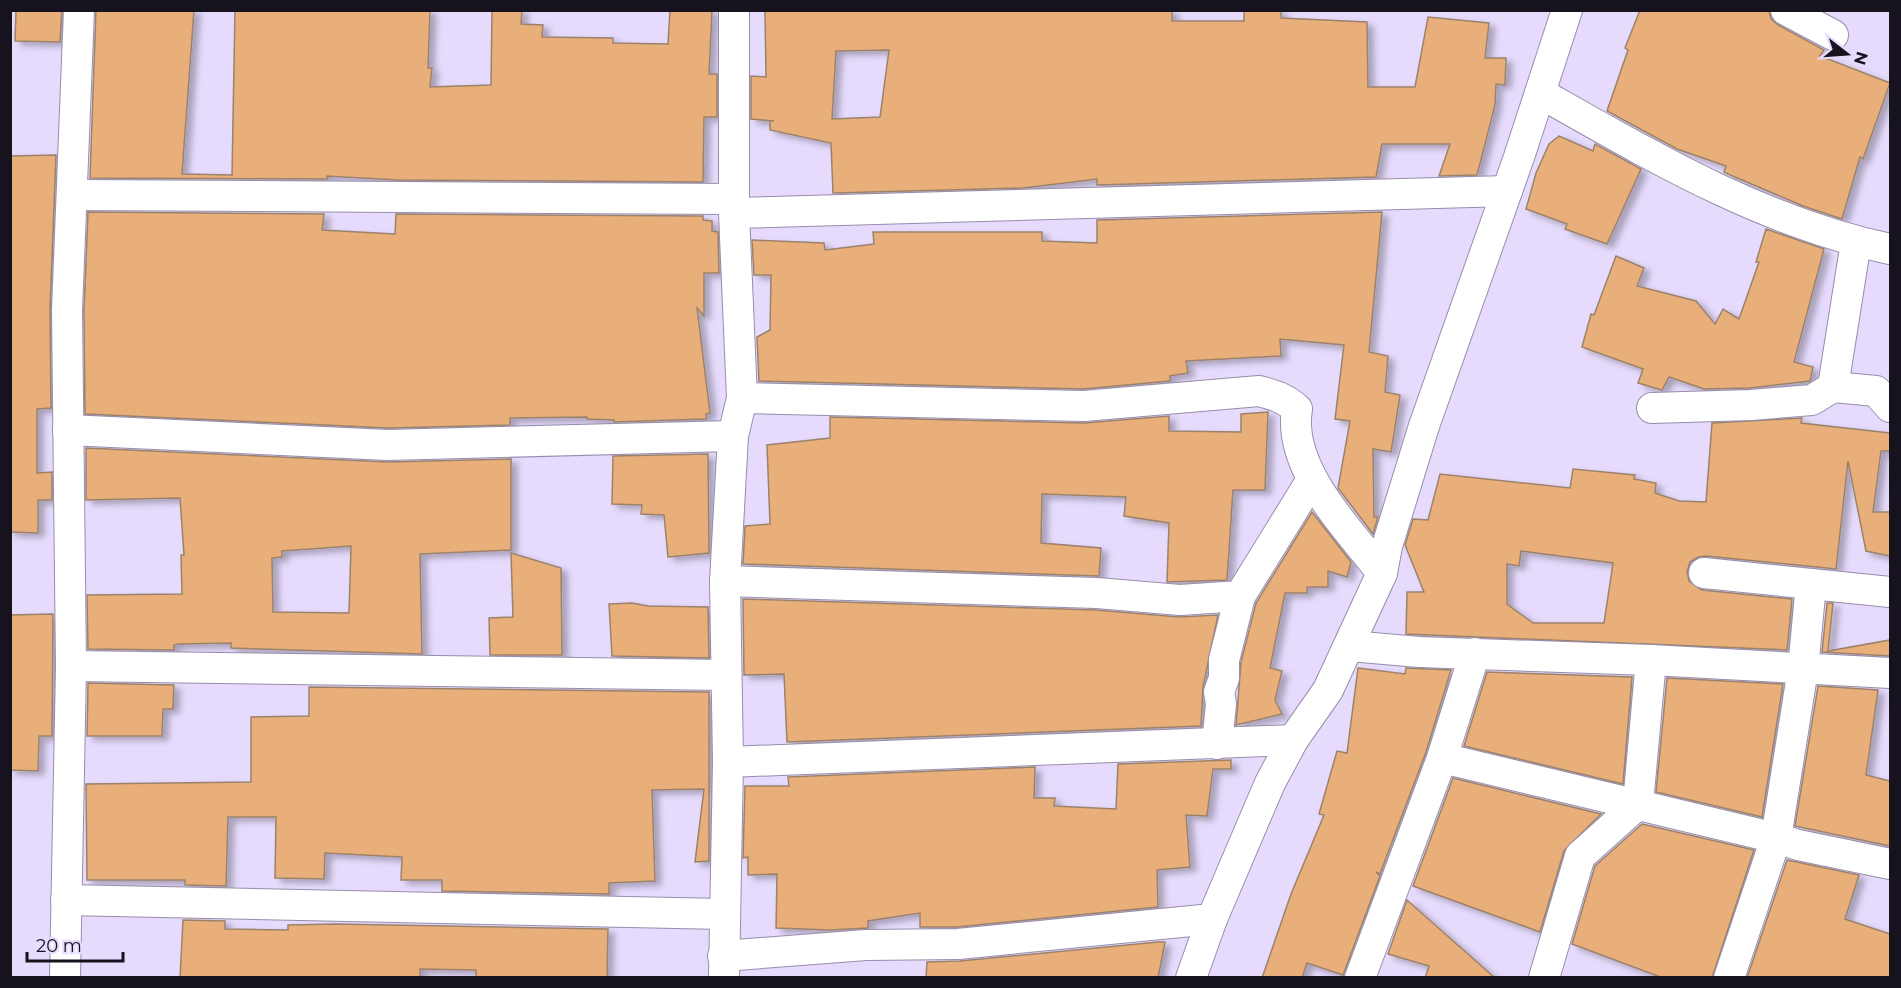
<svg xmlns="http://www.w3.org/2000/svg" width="1901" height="988" font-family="Montserrat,sans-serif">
  <defs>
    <filter id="shadow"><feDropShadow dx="6" dy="4" stdDeviation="3" flood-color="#0004"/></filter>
  </defs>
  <rect width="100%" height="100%" fill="#e6dbfd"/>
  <g fill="#e8af7a" stroke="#9c826b" stroke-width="1.5" fill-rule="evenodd" filter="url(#shadow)">
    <path d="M16 10H62L60 42 15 41Z"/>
    <path d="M96 10H194L182 174 232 175 235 10H430L428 68H432L430 87 491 85 492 10H522L521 24 543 25 542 37 613 38V43L668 44 670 10H712L709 74H717V117H704L703 182 398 180 327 176V179L90 178Z"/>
    <path d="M1172 10V21H1244V10H1281V18L1367 22 1368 87H1415L1428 17 1489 23 1485 58H1506L1505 85 1496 84 1495 105 1477 175 1439 176 1450 144H1382L1376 177 1097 185V179L1023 188 833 193 831 143 770 130V121H774L751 119V76L766 77 765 11ZM889 50 880 117 832 119 836 51Z"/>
    <path d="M1640 10H1769L1771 19 1778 25 1824 50 1820 56 1890 83 1863 159 1860 157 1842 219 1803 206 1728 174 1724 172 1726 166 1677 149 1607 111 1628 50 1625 48Z"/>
    <path d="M1559 136 1593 151 1595 144 1641 169 1607 244 1565 229 1567 224 1526 209 1536 173 1549 144Z"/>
    <path d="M56 155 50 309 51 408 37 409V473L52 472V500H38V533L10 532V156Z"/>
    <path d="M88 212 324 214 322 230 395 234 396 214 703 216V220L712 221V231L718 232 719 273H704V316L697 308 710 413 706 414V419L614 422V420L587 419V417L510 418V425L388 428 85 414 84 310Z"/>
    <path d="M1382 212 1369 352 1388 356 1385 392 1400 395 1391 452 1373 449 1374 517H1378L1373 534 1338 488 1350 421 1335 419 1344 345 1280 339 1281 356 1186 361 1188 373 1170 376V381L1083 389 759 381 757 337 770 330 771 275H754L752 240 824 243 825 250 874 244 873 232H1042V241L1097 243V220Z"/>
    <path d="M1766 229 1824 249 1794 362 1813 367 1810 381 1750 388 1704 389 1669 377 1662 390 1638 383 1643 369 1582 347 1591 314 1594 315 1616 256 1644 268 1637 286 1696 301 1715 324 1723 309 1739 319 1759 262H1756Z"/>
    <path d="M1268 412 1265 490H1233L1227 580 1167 582 1169 523 1124 516 1126 497 1042 494 1041 543 1101 548 1099 576 743 564 745 526 770 524 767 445 830 438V417L1084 423 1169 416V431L1241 432V414Z"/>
    <path d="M1802 418 1801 423 1890 433V451H1881L1873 512H1890V556L1866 551 1848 461 1836 569 1706 556 1698 557 1690 562 1687 572 1689 581 1702 590 1792 599 1787 650 1406 634 1407 592H1424L1405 545 1413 519 1428 520 1440 474 1570 488 1573 469 1635 475 1634 479 1656 483 1655 493 1679 501 1706 502 1712 423ZM1521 551 1613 563 1604 623H1533L1507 604V564L1519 566Z"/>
    <path d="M86 448 387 462 511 459V550L420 554 422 654 231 648V643L179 644 174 645V650L88 649 87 595 182 594 181 555H184L180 498 86 500ZM351 546 349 613 273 612 272 558 282 557V551Z"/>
    <path d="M708 454 709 553 668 557 664 515 641 514 642 505 612 504 613 456Z"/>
    <path d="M1312 512 1351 562 1347 577 1328 571V587H1307V593H1285L1270 668 1282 671 1275 700 1282 714 1236 725 1241 662 1256 603Z"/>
    <path d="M511 553 561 568 562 655H490L489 618 513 617Z"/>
    <path d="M743 599 1096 610 1179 617 1218 615 1203 687 1201 726 787 742 784 674 744 675Z"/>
    <path d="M632 603 648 606 708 607 709 658 612 656 609 604Z"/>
    <path d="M1827 603H1833L1828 651 1890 640V656L1822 652Z"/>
    <path d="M53 614 52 736H39L38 771 10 770V615Z"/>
    <path d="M1358 668 1405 674 1406 668 1451 670 1426 752 1380 874 1376 872 1380 876 1343 975 1307 963 1302 978H1262L1291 894 1324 815 1319 814 1337 751 1347 753Z"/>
    <path d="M1487 672 1632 677 1623 784 1464 746Z"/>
    <path d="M1667 678 1783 684 1762 817 1656 792Z"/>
    <path d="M88 683 174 685 173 709H163L162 736H87Z"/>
    <path d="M1818 686 1878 690 1866 775 1890 781V846L1795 826Z"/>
    <path d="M309 687 709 692V861L695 862 704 789 652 790 655 881 609 883V894L442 891V880H401L402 857 325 853 324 879 275 878 276 817H228L226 886 185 885V880H87L86 784 251 782V717L309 716Z"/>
    <path d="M1231 760V769H1213L1207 816 1186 815 1190 867 1157 870 1158 907 957 927H920V913L868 921V928L830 930 776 928 777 874 748 875V857L743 858 745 786H789L788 777 1035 767 1034 798H1055L1054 806 1116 809 1118 764Z"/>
    <path d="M1453 778 1601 814 1564 851 1540 932 1413 886Z"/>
    <path d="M1642 824 1754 850 1712 978H1663L1572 944 1595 866Z"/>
    <path d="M1787 860 1859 875 1845 919 1890 934V978H1747Z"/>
    <path d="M1407 900 1495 978H1425L1429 966 1388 954Z"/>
    <path d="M183 920 225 921V929L288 930V925L335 924 608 929 607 978H476V970L420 969V978H180Z"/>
    <path d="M1158 942H1165L1158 978H926L927 962 960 961Z"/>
  </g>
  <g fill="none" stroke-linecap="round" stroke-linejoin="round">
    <defs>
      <g id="street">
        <path d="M1786 10 1833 35"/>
        <path d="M1540 93C1653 157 1762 222 1890 249"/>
        <path d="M72 195 734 199"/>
        <path d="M734 213 1507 191"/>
        <path d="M1856 242 1833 387 1876 391 1890 407"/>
        <path d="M742 398 1084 406 1259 391C1274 395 1285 398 1297 409 1287 469 1348 528 1382 573"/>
        <path d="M1652 408 1751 405 1812 400 1833 387"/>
        <path d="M68 430 388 445 733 436"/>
        <path d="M1704 573 1890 592"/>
        <path d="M725 581 1097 593 1180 600 1240 596 1311 481"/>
        <path d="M1350 646 1419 652 1651 660 1890 673"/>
        <path d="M71 666 726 675"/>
        <path d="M1217 744 1221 704 1219 692 1224 678V660L1240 596"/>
        <path d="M1442 758 1776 838 1798 845 1890 864"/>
        <path d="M728 762 1293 740"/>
        <path d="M66 900 724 914"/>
        <path d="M723 956 866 945 958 944 1212 919"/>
        <path d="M65 978 71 666 67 310 79 10"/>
        <path d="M724 978 728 762 725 581 733 436 742 398 734 213V10"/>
        <path d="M1191 978 1212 919 1270 783 1293 740 1328 690 1382 573 1387 546 1424 426 1519 157 1567 10"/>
        <path d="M1360 978 1442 758 1475 653"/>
        <path d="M1544 978 1580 856 1638 804 1651 660"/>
        <path d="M1729 978 1776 838 1803 669 1811 584"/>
      </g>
    </defs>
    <use href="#street" stroke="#978dab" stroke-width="32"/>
    <use href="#street" stroke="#fff" stroke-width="30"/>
  </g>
  <rect width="1901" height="988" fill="none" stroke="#17131e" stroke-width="24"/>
  <g transform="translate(1847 54) rotate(107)" stroke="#e6dbfd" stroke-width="4.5" paint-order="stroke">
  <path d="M0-4.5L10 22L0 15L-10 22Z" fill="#17131e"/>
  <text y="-9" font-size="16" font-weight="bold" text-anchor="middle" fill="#17131e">N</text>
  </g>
  <path d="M27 952v9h96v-9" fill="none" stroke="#17131e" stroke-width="3"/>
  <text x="36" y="952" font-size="18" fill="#17131e" stroke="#e6dbfd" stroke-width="4.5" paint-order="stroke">20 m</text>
</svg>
